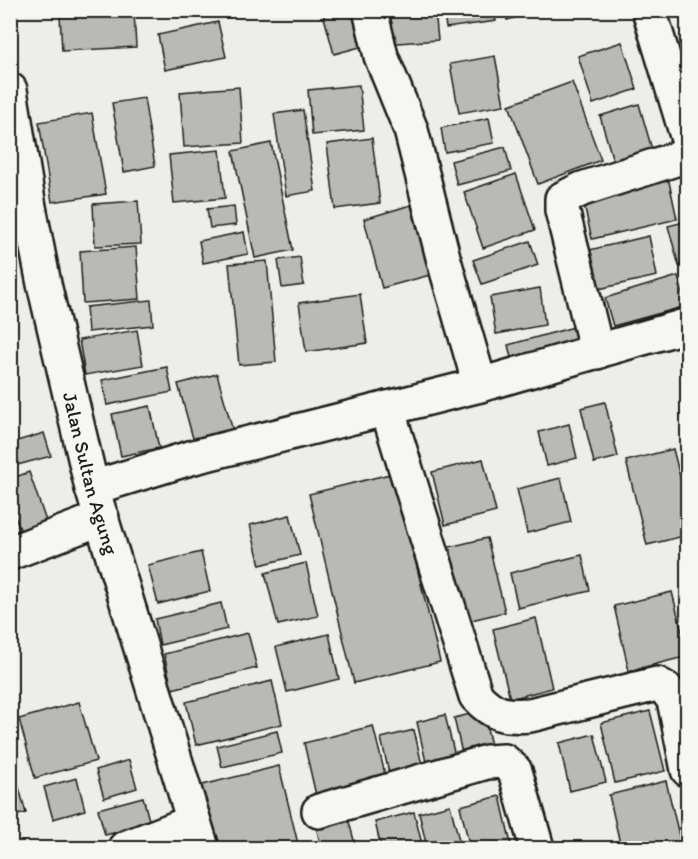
<svg xmlns="http://www.w3.org/2000/svg" width="698" height="859" font-family="Itim,sans-serif">
  <rect width="100%" height="100%" fill="#edede9"/>
  <filter id="ink" filterUnits="userSpaceOnUse"><feTurbulence type="fractalNoise" baseFrequency=".0167" numOctaves="2"/><feDisplacementMap in="SourceGraphic" scale="12" xChannelSelector="R" yChannelSelector="G"/><feConvolveMatrix kernelMatrix="1 2 1 2 8 2 1 2 1" color-interpolation-filters="sRGB"/></filter>
  <g filter="url(#ink)">
    <g fill="#b9b9b6" stroke="#1c1c1c" stroke-width="1.5">
      <path d="M322 10H361L371 44 334 54Z"/>
      <path d="M382 10H435L438 40 385 44Z"/>
      <path d="M460 10H494L496 21 446 28 444 13Z"/>
      <path d="M505 10H528L529 14 507 20Z"/>
      <path d="M134 11 136 47 62 51 60 15Z"/>
      <path d="M218 22 226 57 165 70 158 35Z"/>
      <path d="M622 42 637 89 593 104 578 56Z"/>
      <path d="M495 56 504 105 459 113 450 64Z"/>
      <path d="M572 82 601 160 538 184 509 105Z"/>
      <path d="M359 85 364 130 312 135 308 90Z"/>
      <path d="M239 87 243 143 184 147 180 92Z"/>
      <path d="M144 98 155 166 124 172 112 103Z"/>
      <path d="M639 104 655 160 616 171 600 116Z"/>
      <path d="M303 110 315 191 286 196 274 114Z"/>
      <path d="M92 113 106 194 52 202 39 122Z"/>
      <path d="M489 118 494 143 445 152 441 128Z"/>
      <path d="M372 138 380 203 335 209 327 144Z"/>
      <path d="M271 143 293 250 255 258 233 151Z"/>
      <path d="M505 147 511 171 457 185 451 161Z"/>
      <path d="M220 150 225 198 174 203 169 155Z"/>
      <path d="M516 174 535 230 483 248 464 192Z"/>
      <path d="M668 177 677 219 592 239 582 197Z"/>
      <path d="M138 201 141 244 95 246 93 204Z"/>
      <path d="M411 205 430 275 382 288 364 219Z"/>
      <path d="M234 206 236 225 210 228 207 209Z"/>
      <path d="M688 221V263L679 266 668 226Z"/>
      <path d="M244 232 248 254 203 263 199 241Z"/>
      <path d="M649 236 657 276 594 290 585 251Z"/>
      <path d="M530 241 538 265 482 284 473 260Z"/>
      <path d="M136 247 140 299 83 303 80 251Z"/>
      <path d="M300 257 304 285 282 288 278 260Z"/>
      <path d="M267 261 276 362 239 365 229 264Z"/>
      <path d="M678 276 686 306 613 326 605 298Z"/>
      <path d="M540 288 545 325 496 334 490 297Z"/>
      <path d="M360 294 367 343 306 352 299 303Z"/>
      <path d="M151 300 153 325 88 332 86 307Z"/>
      <path d="M574 327 579 344 512 362 508 345Z"/>
      <path d="M137 330 143 365 85 375 79 340Z"/>
      <path d="M167 367 172 392 107 405 102 380Z"/>
      <path d="M217 374 233 431 194 442 178 384Z"/>
      <path d="M605 402 618 457 594 463 581 408Z"/>
      <path d="M150 406 159 448 121 456 112 414Z"/>
      <path d="M569 424 577 458 547 466 539 432Z"/>
      <path d="M44 433 51 456 10 467V443Z"/>
      <path d="M673 449 688 508V535L647 545 626 461Z"/>
      <path d="M483 459 496 512 445 525 432 472Z"/>
      <path d="M29 472 47 524 22 534 10 504V479Z"/>
      <path d="M394 473 440 662 354 683 309 494Z"/>
      <path d="M561 478 571 522 527 533 517 489Z"/>
      <path d="M290 515 300 555 260 565 250 525Z"/>
      <path d="M487 538 505 612 467 621 449 547Z"/>
      <path d="M201 552 210 591 158 604 148 565Z"/>
      <path d="M582 555 590 591 518 608 510 573Z"/>
      <path d="M306 563 318 616 278 625 265 573Z"/>
      <path d="M672 592 688 656 629 671 614 606Z"/>
      <path d="M221 603 227 629 160 645 155 619Z"/>
      <path d="M536 618 552 688 510 699 493 629Z"/>
      <path d="M248 633 257 668 172 689 164 654Z"/>
      <path d="M329 634 339 679 287 692 276 647Z"/>
      <path d="M272 681 282 724 196 745 186 702Z"/>
      <path d="M79 702 96 761 35 778 19 719Z"/>
      <path d="M483 711 493 754 464 762 454 718Z"/>
      <path d="M650 711 665 771 615 783 601 723Z"/>
      <path d="M445 715 457 764 428 771 417 722Z"/>
      <path d="M373 726 388 786 318 804 304 743Z"/>
      <path d="M414 730 425 778 392 786 381 738Z"/>
      <path d="M277 731 282 753 222 767 217 746Z"/>
      <path d="M594 734 606 782 570 791 559 743Z"/>
      <path d="M129 760 137 788 104 798 96 770Z"/>
      <path d="M279 766 299 848H213L198 786Z"/>
      <path d="M77 778 85 810 53 819 44 787Z"/>
      <path d="M666 781 682 848H621L609 795Z"/>
      <path d="M18 784 26 813 10 817V786Z"/>
      <path d="M500 796 511 844 495 848H470L460 806Z"/>
      <path d="M143 797 150 824 105 835 98 809Z"/>
      <path d="M450 805 461 848H427L419 813Z"/>
      <path d="M414 812 423 848H381L375 822Z"/>
      <path d="M348 818 356 848H321L316 826Z"/>
    </g>
    <g fill="none" stroke-linecap="round" stroke-linejoin="round">
      <defs>
        <g id="street">
          <path d="M370 10 381 56 411 130 443 257 480 385"/>
          <path d="M649 10 688 139"/>
          <path d="M597 352 562 210V199L582 189 688 155"/>
          <path d="M387 408 476 696C494 715 504 717 530 715L657 684 666 689 674 700 688 770"/>
          <path d="M92 488 190 458 480 385 688 325"/>
          <path d="M10 553 102 518"/>
          <path d="M319 811 487 762 504 761 515 771 537 848"/>
          <path d="M125 848 193 822"/>
        </g>
        <g id="secondary">
          <path id="s1" d="M10 90 29 207 44 284 92 488 202 848"/>
        </g>
      </defs>
      <use href="#street" stroke="#1c1c1c" stroke-width="38"/>
      <use href="#secondary" stroke="#1c1c1c" stroke-width="38"/>
      <use href="#street" stroke="#f6f6f2" stroke-width="33"/>
      <use href="#secondary" stroke="#f6f6f2" stroke-width="33"/>
    </g>
  </g>
  <g text-anchor="middle" stroke-width="6" stroke-linejoin="round" paint-order="stroke">
    <g font-size="20" fill="#1c1c1c" stroke="#f6f6f2">
      <text dy="7" stroke="none"><textPath href="#s1" startOffset="392">Jalan Sultan Agung</textPath></text>
    </g>
  </g>
  <rect width="698" height="859" fill="none" stroke="#f6f6f2" stroke-width="36"/>
  <rect x="18" y="18" width="662" height="823" fill="none" stroke="#1c1c1c" stroke-width="2" filter="url(#ink)"/>
</svg>
